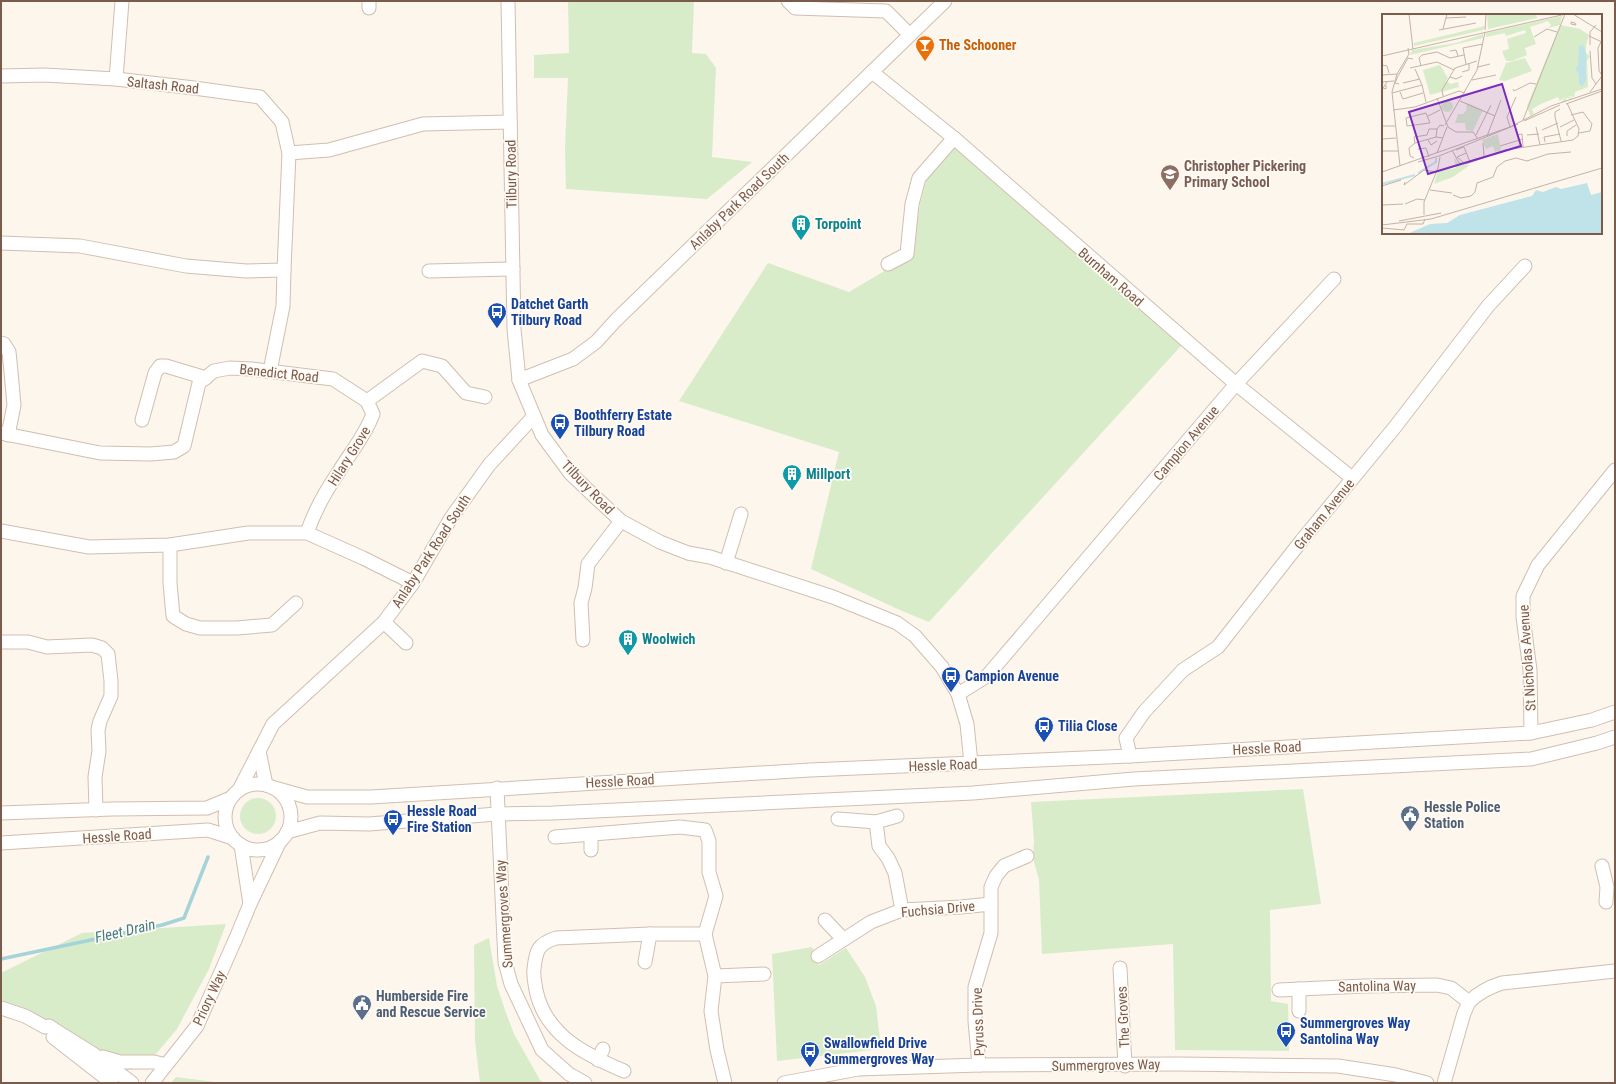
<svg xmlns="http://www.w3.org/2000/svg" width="1616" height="1084" font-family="'Roboto Condensed',sans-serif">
  <rect width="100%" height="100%" fill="#fdf6ec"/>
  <g fill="#d8ecc9">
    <path d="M568 1H694L692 53 706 54 716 68 712 157 752 162 707 199 566 189 565 147 568 78H534V55L569 53Z"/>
    <path d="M962 139 1191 335 929 622 902 611 811 569 839 452 679 401 768 263 849 292 913 254 920 204 927 178Z"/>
    <path d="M1303 789 1321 904 1270 910 1271 1001 1288 1004 1289 1051 1175 1050 1173 944 1042 954 1039 880 1033 858 1034 841 1031 802Z"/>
    <circle cx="258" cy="816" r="18"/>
    <path d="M226 924 209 969 177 1029 145 1067 119 1072 1 1005V973L82 933Z"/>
    <path d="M489 938 497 986 506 1013 514 1034 540 1080 544 1083H480L475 1041 474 945Z"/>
    <path d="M812 947 819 965 846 948 865 977 876 1006 881 1049 777 1061 772 954Z"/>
    <path d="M176 1077 223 1083H171Z"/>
  </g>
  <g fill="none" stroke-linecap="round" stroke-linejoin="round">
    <path stroke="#a5d3da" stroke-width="3.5" d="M1 959 162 925 184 918 208 857"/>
    <defs>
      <g id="minor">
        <path d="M369 1V8"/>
        <path d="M508 1 514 329 519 380 542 435 570 473 593 495 621 521 660 542 688 553 710 557 833 597 897 623 915 636 942 667 958 694 967 724 971 763"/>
        <path d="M788 1 795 8 886 11 910 35"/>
        <path d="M872 72 954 138 1236 384 1352 478"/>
        <path d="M1 76 44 75 116 79 194 88 260 97 282 122 289 153 284 270 246 271 186 266 80 246 1 243"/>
        <path d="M116 79 122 1"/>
        <path d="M289 153 329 150 423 124 510 122"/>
        <path d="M888 264 907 254 912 204 919 178 954 138"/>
        <path d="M429 271 513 269"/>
        <path d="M1 343 4 344 9 352 11 372 14 405 8 435"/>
        <path d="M270 371 283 306 284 270"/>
        <path d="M519 380 573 359 596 342 616 320 945 1"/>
        <path d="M142 420 155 373 160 366H166L206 378"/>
        <path d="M1 433 100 453 151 454 174 452 184 446 199 383 214 371 230 368 251 369 333 379 367 401"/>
        <path d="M1 531 89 547 170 545 248 533H307L363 558 413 583"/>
        <path d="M307 533C314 512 325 492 338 473 350 453 365 436 373 414L367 401 422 361 442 366 466 393 485 397"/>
        <path d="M170 545V583L173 616 186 624 200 628H237L272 625 296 603"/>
        <path d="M726 563 741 514"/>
        <path d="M384 622 406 643"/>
        <path d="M583 640 581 603 585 588 588 564 621 521"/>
        <path d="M1 642H28L47 647 92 645 102 648 108 654 111 681V696L100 721 98 730 99 751 95 777 96 810"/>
        <path d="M958 694 987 676 1236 384 1334 279"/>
        <path d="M1531 733 1530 670 1523 617V596L1538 565 1615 470"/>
        <path d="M259 751 266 785"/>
        <path d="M1130 756 1126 738 1144 712 1183 670 1218 647 1302 540 1395 427 1488 306 1525 266"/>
        <circle cx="258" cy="817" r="33"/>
        <path d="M271 787 307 797H371L810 770 1130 756 1531 733 1592 720 1615 712"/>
        <path d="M497 788 505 962 511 984 542 1050 569 1074 585 1083"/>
        <path d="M239 790 273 724 384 622 413 583 451 518 489 465 534 416"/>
        <path d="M1 813 112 809 207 808 231 798"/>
        <path d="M838 819 876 822 897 816"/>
        <path d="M876 822 879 846 888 858 895 873 902 910"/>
        <path d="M287 832 320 823 369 824 497 814 553 813 973 793 1134 779 1531 759 1597 743 1615 737"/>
        <path d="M591 835V850"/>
        <path d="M555 837 680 827 705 830 709 841V872L716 896 705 934 715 976 711 1011 717 1050 725 1083"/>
        <path d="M1 843 208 830 233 838"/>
        <path d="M241 845 250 904"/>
        <path d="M1602 866 1607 887 1606 902"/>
        <path d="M825 920 843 939"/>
        <path d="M818 956 871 922 902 910 961 907 991 904"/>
        <path d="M645 962 650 934"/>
        <path d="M1120 968 1125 1066"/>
        <path d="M715 976 764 974"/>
        <path d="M1299 989V1011"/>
        <path d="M1279 990 1364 986 1437 985 1451 988 1469 1002C1479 992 1489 987 1502 983L1615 971"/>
        <path d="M1 1008 25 1016 45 1027 49 1026 55 1030 92 1053 132 1083"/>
        <path d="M53 1037 112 1083"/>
        <path d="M103 1057 120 1062H154L166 1065"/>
        <path d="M598 1060 603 1049"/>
        <path d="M979 1065 975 1021V987L991 933V887L996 876 1004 866 1027 856"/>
        <path d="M624 1071C586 1055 545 1035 536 990 535 983 533 976 534 969 536 950 538 944 556 938L650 934H705"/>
        <path d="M152 1083 197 1026 236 938 250 904 280 841"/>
        <path d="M784 1083 858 1069 979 1065 1179 1064 1338 1066 1396 1075 1427 1083"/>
        <path d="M1444 1083 1464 1013 1469 1002"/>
      </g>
    </defs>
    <use href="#minor" stroke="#d1beb0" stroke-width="15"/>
    <use href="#minor" stroke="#fff" stroke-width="13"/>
  </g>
  <defs>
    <symbol id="bar-pin" viewBox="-11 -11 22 30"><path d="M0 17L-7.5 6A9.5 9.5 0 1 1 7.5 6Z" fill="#e8710a" stroke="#fffaf3"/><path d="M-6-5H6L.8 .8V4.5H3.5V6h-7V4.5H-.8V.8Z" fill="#fff"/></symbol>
    <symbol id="school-pin" viewBox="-11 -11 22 30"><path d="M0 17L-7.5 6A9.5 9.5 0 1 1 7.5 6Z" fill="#8d6e63" stroke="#fffaf3"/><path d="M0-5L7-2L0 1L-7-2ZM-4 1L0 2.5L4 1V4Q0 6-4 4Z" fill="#fff"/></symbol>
    <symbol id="building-pin" viewBox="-11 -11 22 30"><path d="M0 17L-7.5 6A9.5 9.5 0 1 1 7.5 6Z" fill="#0f9aa8" stroke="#fffaf3"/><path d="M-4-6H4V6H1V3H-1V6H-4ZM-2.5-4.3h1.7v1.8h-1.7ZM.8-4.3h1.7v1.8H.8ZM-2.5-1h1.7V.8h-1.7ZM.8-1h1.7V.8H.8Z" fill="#fff"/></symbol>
    <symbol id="bus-pin" viewBox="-11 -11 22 30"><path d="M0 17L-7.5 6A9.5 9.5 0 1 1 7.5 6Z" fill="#1a4fb4" stroke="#fffaf3"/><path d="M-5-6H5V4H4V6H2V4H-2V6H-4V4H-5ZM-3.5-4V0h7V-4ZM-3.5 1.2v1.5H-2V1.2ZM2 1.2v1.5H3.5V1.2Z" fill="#fff"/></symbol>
    <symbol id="civic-pin" viewBox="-11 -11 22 30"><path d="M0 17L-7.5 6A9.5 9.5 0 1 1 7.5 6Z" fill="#5c6f8a" stroke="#fffaf3"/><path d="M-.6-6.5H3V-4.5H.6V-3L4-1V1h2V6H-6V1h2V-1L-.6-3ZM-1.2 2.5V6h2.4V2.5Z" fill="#fff"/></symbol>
  </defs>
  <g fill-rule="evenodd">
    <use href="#bar-pin" x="914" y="34" width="22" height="30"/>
    <use href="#school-pin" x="1159" y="163" width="22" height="30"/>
    <use href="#building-pin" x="790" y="213" width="22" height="30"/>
    <use href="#bus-pin" x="486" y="301" width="22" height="30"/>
    <use href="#bus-pin" x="549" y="412" width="22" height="30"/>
    <use href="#building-pin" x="781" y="463" width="22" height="30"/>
    <use href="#building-pin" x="617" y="628" width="22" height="30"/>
    <use href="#bus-pin" x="940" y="665" width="22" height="30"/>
    <use href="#bus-pin" x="1033" y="715" width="22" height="30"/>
    <use href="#civic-pin" x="1399" y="804" width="22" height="30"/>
    <use href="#bus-pin" x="382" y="808" width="22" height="30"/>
    <use href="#civic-pin" x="351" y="993" width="22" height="30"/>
    <use href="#bus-pin" x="1275" y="1020" width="22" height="30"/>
    <use href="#bus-pin" x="799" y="1040" width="22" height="30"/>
  </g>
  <g text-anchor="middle" stroke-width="3.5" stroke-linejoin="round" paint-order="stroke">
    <g font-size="14" font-weight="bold" fill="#c56008" stroke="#fffaf3" text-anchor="start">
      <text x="939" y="50">The Schooner</text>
    </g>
    <g font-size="14" fill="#7a5c4d" stroke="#fffaf3">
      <text transform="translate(163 85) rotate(6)" y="5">Saltash Road</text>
      <text transform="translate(511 174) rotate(-91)" y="5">Tilbury Road</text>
      <text transform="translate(739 201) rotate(-44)" y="5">Anlaby Park Road South</text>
      <text transform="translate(1111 277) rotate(41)" y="5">Burnham Road</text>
      <text transform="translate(279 373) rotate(6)" y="5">Benedict Road</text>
      <text transform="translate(1186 443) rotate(-50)" y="5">Campion Avenue</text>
      <text transform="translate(349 456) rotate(-58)" y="5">Hilary Grove</text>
      <text transform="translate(588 487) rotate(46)" y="5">Tilbury Road</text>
      <text transform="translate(1324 514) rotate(-51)" y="5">Graham Avenue</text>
      <text transform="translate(431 551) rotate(-57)" y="5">Anlaby Park Road South</text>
      <text transform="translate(1527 658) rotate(-94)" y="5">St Nicholas Avenue</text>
      <text transform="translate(1267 748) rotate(-3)" y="5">Hessle Road</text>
      <text transform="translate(943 765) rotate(-2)" y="5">Hessle Road</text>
      <text transform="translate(620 781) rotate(-3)" y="5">Hessle Road</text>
      <text transform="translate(117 836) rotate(-4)" y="5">Hessle Road</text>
      <text transform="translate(938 909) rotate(-5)" y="5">Fuchsia Drive</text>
      <text transform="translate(504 914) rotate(-94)" y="5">Summergroves Way</text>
      <text transform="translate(1377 986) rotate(-1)" y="5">Santolina Way</text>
      <text transform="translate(209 998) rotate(-65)" y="5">Priory Way</text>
      <text transform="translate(1123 1017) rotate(-93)" y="5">The Groves</text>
      <text transform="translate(978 1022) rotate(-92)" y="5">Pyruss Drive</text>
      <text transform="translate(1106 1065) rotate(-1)" y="5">Summergroves Way</text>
    </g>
    <g font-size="14" font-weight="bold" fill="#785e54" stroke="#fffaf3" text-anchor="start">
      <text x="1184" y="171">Christopher Pickering<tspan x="1184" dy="16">Primary School</tspan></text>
    </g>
    <g font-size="14" font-weight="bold" fill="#0d838f" stroke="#fffaf3" text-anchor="start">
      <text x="815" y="229">Torpoint</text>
      <text x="806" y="479">Millport</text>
      <text x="642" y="644">Woolwich</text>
    </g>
    <g font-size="14" font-weight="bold" fill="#164399" stroke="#fffaf3" text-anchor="start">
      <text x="511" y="309">Datchet Garth<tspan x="511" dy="16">Tilbury Road</tspan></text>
      <text x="574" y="420">Boothferry Estate<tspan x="574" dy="16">Tilbury Road</tspan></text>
      <text x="965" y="681">Campion Avenue</text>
      <text x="1058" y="731">Tilia Close</text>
      <text x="407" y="816">Hessle Road<tspan x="407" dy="16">Fire Station</tspan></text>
      <text x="1300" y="1028">Summergroves Way<tspan x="1300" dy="16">Santolina Way</tspan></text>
      <text x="824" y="1048">Swallowfield Drive<tspan x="824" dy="16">Summergroves Way</tspan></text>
    </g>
    <g font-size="14" font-weight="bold" fill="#4e5e75" stroke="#fffaf3" text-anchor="start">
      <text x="1424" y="812">Hessle Police<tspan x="1424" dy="16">Station</tspan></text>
      <text x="376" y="1001">Humberside Fire<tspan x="376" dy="16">and Rescue Service</tspan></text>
    </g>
    <g font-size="15" font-style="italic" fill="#437c86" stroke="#fffaf3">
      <text transform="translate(125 931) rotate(-13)" y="5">Fleet Drain</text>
    </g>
  </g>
  <g transform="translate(1382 14)">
    <rect width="220" height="220" fill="#fdf6ec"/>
    <path d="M105 0H154L155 4 106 15ZM180 2 178 11 198 15 207 21 204 31V39L208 42 205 47 206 73 193 78 192 83 186 82 191 85 184 84 185 87 179 89 183 83 178 87 176 83 159 90 150 95 152 100 148 102 145 92 178 11 166 14 169 11 166 7 148 13 154 30 143 34 145 41 130 47H124L120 37 127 35 125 25 144 19 143 16 124 22 123 19 104 23V19ZM103 12 101 16 32 32V29ZM101 20V24L28 41 30 36 74 29ZM143 44 150 57 123 67 117 66 124 49ZM58 51 66 64 64 67 69 70 76 68 77 73 48 81 41 56ZM59 92a6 6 0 1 1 12 0a6 6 0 1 1-12 0ZM85 89 101 96 91 117 84 116 83 109H73L76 100H81L84 97ZM116 120 119 136 113 138 111 132 104 135 100 126ZM72 143 77 151H88L71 163 52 170 56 157 74 154Z" fill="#d8ecc9"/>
    <path d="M201 31 204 39V67L200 72 197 70V60L193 55 196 52 197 32ZM205 169 209 181 220 178V220H25L48 210 65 209 78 201 150 182 154 176 161 178 174 173 179 175Z" fill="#bfe3e8"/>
    <path fill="none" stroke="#bfe3e8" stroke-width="2" d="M36 159 54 148V144M0 170 33 161"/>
    <path fill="none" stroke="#c5b3a7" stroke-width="1" d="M27 0 31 35M191 0 220 18M64 4 84 3M189 8 193 9 194 11 189 10ZM61 15 65 0M57 16 94 9M103 16 104 0M207 22 220 28M152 23 165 15 175 18M220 26 216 34 217 57 220 61M208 31V18L214 11M68 37 74 36 76 42M208 37 210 64 214 70M0 42 184 0M84 50 81 34 101 30M0 51 5 52 7 59M39 52 37 44 40 41 55 38 68 44 82 41M96 53 108 50M28 54 55 48 72 56M33 55 40 71M80 58 87 56V49M0 61 15 60M68 63 74 65 80 62M90 66 114 61M0 68 12 67M21 69 38 65M17 70 13 69 16 62 26 44 31 45M4 71V75L1 74 5 68M131 75 132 77 148 69 154 70M18 78 21 85 41 79M208 78 220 62M10 79 40 71 44 88M61 82 60 76 73 54 95 47M55 84 66 113 74 118H91L96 125M78 87 113 102M184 90 220 77M178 95 173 98V103L179 127M11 96 33 93 77 77 83 79M44 99 48 109 25 112 24 104ZM189 101 201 98 210 110 208 117 197 119M46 102 58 96M141 106 183 0M142 107 178 91M63 111 95 56 103 18M0 112H13M128 113 125 103 134 83M154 113 158 131M178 113 192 106M55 115H47L45 121 32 123 33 129 54 123 61 124M160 116 176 109M94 121 109 91M135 121 140 120 141 133M145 121 157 120M105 122 119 86M185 122V117L194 111M54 123 55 115 58 111 62 112M0 125 14 124M46 126 49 131 55 127M163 128 162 123 178 120M101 129 102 142M118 132 141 125M36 135 44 134 47 143M70 136 77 149 84 150 123 136 191 126 196 122 197 115 185 89M74 136 82 133 88 148M0 137H16M55 139 65 113M32 144 28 142 27 134 33 129M36 148 57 142 136 110M82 149 75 143 84 139M18 152 10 78 15 60 27 40 26 34M0 158 128 113 169 92 220 75M23 168 22 171 42 156 54 158M95 169 111 163 115 153 123 147 134 144 145 147 166 140 189 138M0 172 19 166M48 176 70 179M71 181 79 184 89 182 93 178 95 169M23 190 35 185 43 186M0 191 21 190M42 201V188L56 154 58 143M17 207 59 199M0 211 49 205 220 154M0 214 22 216 25 210H41L43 205"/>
    <path fill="#7b2cbf" fill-opacity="0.15" stroke="#7b2cbf" stroke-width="2" d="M120 70 139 132 46 160 27 98Z"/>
    <rect width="220" height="220" fill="none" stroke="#7a5c4d" stroke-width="2"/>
  </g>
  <rect width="1616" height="1084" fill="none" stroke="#7a5c4d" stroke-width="4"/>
</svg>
